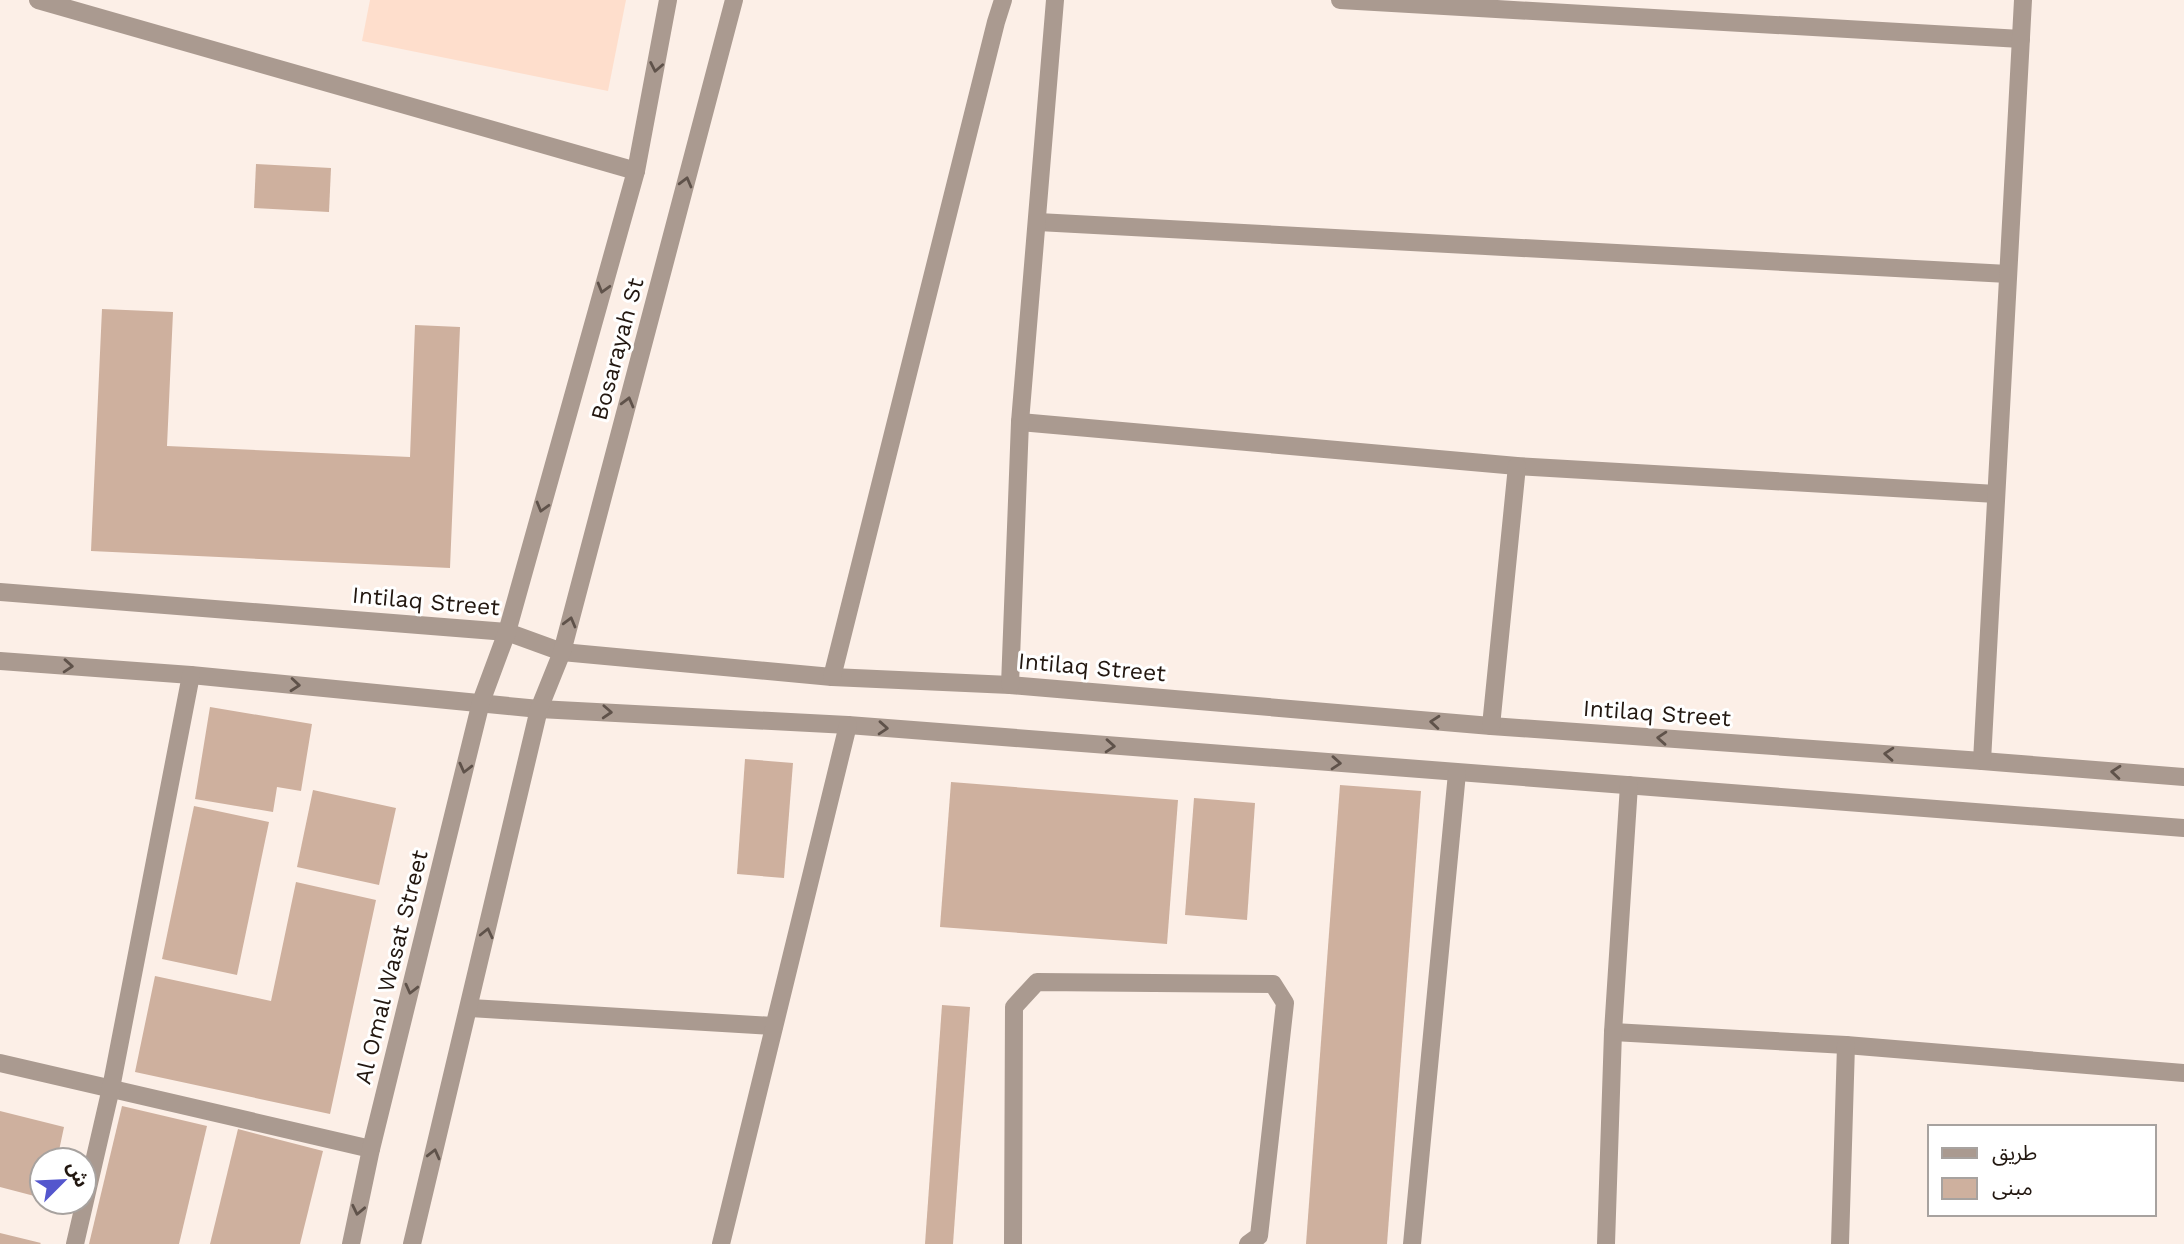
<svg xmlns="http://www.w3.org/2000/svg" width="2184" height="1244" font-family="'Work Sans','Noto Sans Arabic',sans-serif">
  <rect width="100%" height="100%" fill="#fcefe7"/>
  <path fill="#fedecc" d="M370 0H626L608 91 362 41Z"/>
  <g fill="#ceb09e">
    <path d="M256 164 331 168 329 212 254 208Z"/>
    <path d="M102 309 173 312 167 446 410 457 415 325 460 327 450 568 91 551Z"/>
    <path d="M210 707 312 724 301 791 277 787 273 812 195 799Z"/>
    <path d="M745 759 793 763 784 878 737 874Z"/>
    <path d="M951 782 1178 800 1167 944 940 927Z"/>
    <path d="M1340 785 1421 791 1387 1244H1306Z"/>
    <path d="M313 790 396 808 379 885 297 867Z"/>
    <path d="M1194 798 1255 803 1247 920 1185 915Z"/>
    <path d="M194 806 269 822 237 975 162 959Z"/>
    <path d="M296 882 376 900 330 1114 135 1072 155 976 271 1001Z"/>
    <path d="M942 1005 970 1007 953 1244H925Z"/>
    <path d="M122 1106 207 1126 179 1244H89Z"/>
    <path d="M0 1111 64 1127 57 1160H42V1198L0 1187Z"/>
    <path d="M238 1129 323 1151 300 1244H210Z"/>
    <path d="M0 1233 41 1243 40 1244H0Z"/>
  </g>
  <g fill="none" stroke-linecap="round" stroke-linejoin="round">
    <g stroke="#aa9a90" stroke-width="18">
      <path d="M38 0 636 171"/>
      <path d="M1340 0 2021 39"/>
      <path d="M1038 222 2008 274"/>
      <path d="M1020 422 1517 466 1996 494"/>
      <path d="M0 592 507 632 562 652 832 677 1010 685 1491 726 1982 761 2184 777"/>
      <path d="M0 661 191 675 539 709 848 725 2184 828"/>
      <path d="M832 677 996 22 1003 0"/>
      <path d="M1010 685 1020 422 1055 0"/>
      <path d="M1491 726 1517 466"/>
      <path d="M1982 761 2023 0"/>
      <path d="M470 1008 774 1026"/>
      <path d="M1613 1032 1846 1045 2184 1073"/>
      <path d="M0 1063 371 1149"/>
      <path d="M75 1244 111 1088 191 675"/>
      <path d="M351 1244 371 1149 481 702 507 632 636 171 668 0"/>
      <path d="M412 1244 539 709 562 652 734 0"/>
      <path d="M721 1244 848 725"/>
      <path d="M1013 1244 1014 1007 1037 982 1273 984 1285 1003 1259 1236 1248 1244"/>
      <path d="M1412 1244 1457 773"/>
      <path d="M1606 1244 1613 1032 1629 785"/>
      <path d="M1840 1244 1846 1045"/>
    </g>
  </g>
  <defs><path id="oneway-chevron" d="M-2-3.5L2.5 0L-2 3.5" fill="none" stroke-width="1.6" stroke-linecap="round" stroke-linejoin="round" transform="scale(1.75)"/></defs>
  <g stroke="#5f524a">
    <use href="#oneway-chevron" transform="translate(656 67) rotate(101)"/>
    <use href="#oneway-chevron" transform="translate(686 182) rotate(-75)"/>
    <use href="#oneway-chevron" transform="translate(603 288) rotate(106)"/>
    <use href="#oneway-chevron" transform="translate(628 402) rotate(-75)"/>
    <use href="#oneway-chevron" transform="translate(542 507) rotate(106)"/>
    <use href="#oneway-chevron" transform="translate(570 622) rotate(-75)"/>
    <use href="#oneway-chevron" transform="translate(68 666) rotate(4)"/>
    <use href="#oneway-chevron" transform="translate(295 685) rotate(5)"/>
    <use href="#oneway-chevron" transform="translate(607 712) rotate(3)"/>
    <use href="#oneway-chevron" transform="translate(1435 722) rotate(-175)"/>
    <use href="#oneway-chevron" transform="translate(883 728) rotate(4)"/>
    <use href="#oneway-chevron" transform="translate(1662 738) rotate(-176)"/>
    <use href="#oneway-chevron" transform="translate(1110 746) rotate(4)"/>
    <use href="#oneway-chevron" transform="translate(1889 754) rotate(-176)"/>
    <use href="#oneway-chevron" transform="translate(1336 763) rotate(4)"/>
    <use href="#oneway-chevron" transform="translate(465 768) rotate(104)"/>
    <use href="#oneway-chevron" transform="translate(2116 772) rotate(-175)"/>
    <use href="#oneway-chevron" transform="translate(487 933) rotate(-77)"/>
    <use href="#oneway-chevron" transform="translate(411 989) rotate(104)"/>
    <use href="#oneway-chevron" transform="translate(434 1154) rotate(-76)"/>
    <use href="#oneway-chevron" transform="translate(358 1210) rotate(102)"/>
  </g>
  <g text-anchor="middle" stroke-width="6" stroke-linejoin="round" paint-order="stroke">
    <g font-size="23" fill="#221710" stroke="#fff">
      <text transform="translate(617 349) rotate(-75)" y="8">Bosarayah St</text>
      <text transform="translate(426 601) rotate(5)" y="8">Intilaq Street</text>
      <text transform="translate(1092 667) rotate(5)" y="8">Intilaq Street</text>
      <text transform="translate(1657 713) rotate(4)" y="8">Intilaq Street</text>
      <text transform="translate(391 967) rotate(-76)" y="8">Al Omal Wasat Street</text>
    </g>
  </g>
  <rect x="1928" y="1125" width="228" height="91" fill="#ffffff" stroke="#a7a29f" stroke-width="2"/>
  <rect x="1942" y="1148" width="35" height="10" fill="#aa9a90" stroke="#a7a29f" stroke-width="2"/>
  <text x="1992" y="1160" font-size="21" fill="#221710">طريق</text>
  <rect x="1942" y="1178" width="35" height="21" fill="#ceb09e" stroke="#a7a29f" stroke-width="2"/>
  <text x="1992" y="1195" font-size="21" fill="#221710">مبنى</text>
  <g transform="translate(63 1181) rotate(66)"><circle r="33" fill="#ffffff" stroke="#a7a29f" stroke-width="2"/>
  <path d="M0-5L12 26L0 18L-12 26Z" fill="#5456cd"/>
  <text y="-10" font-size="19" font-weight="bold" text-anchor="middle" fill="#221710">ش</text>
  </g>
</svg>
